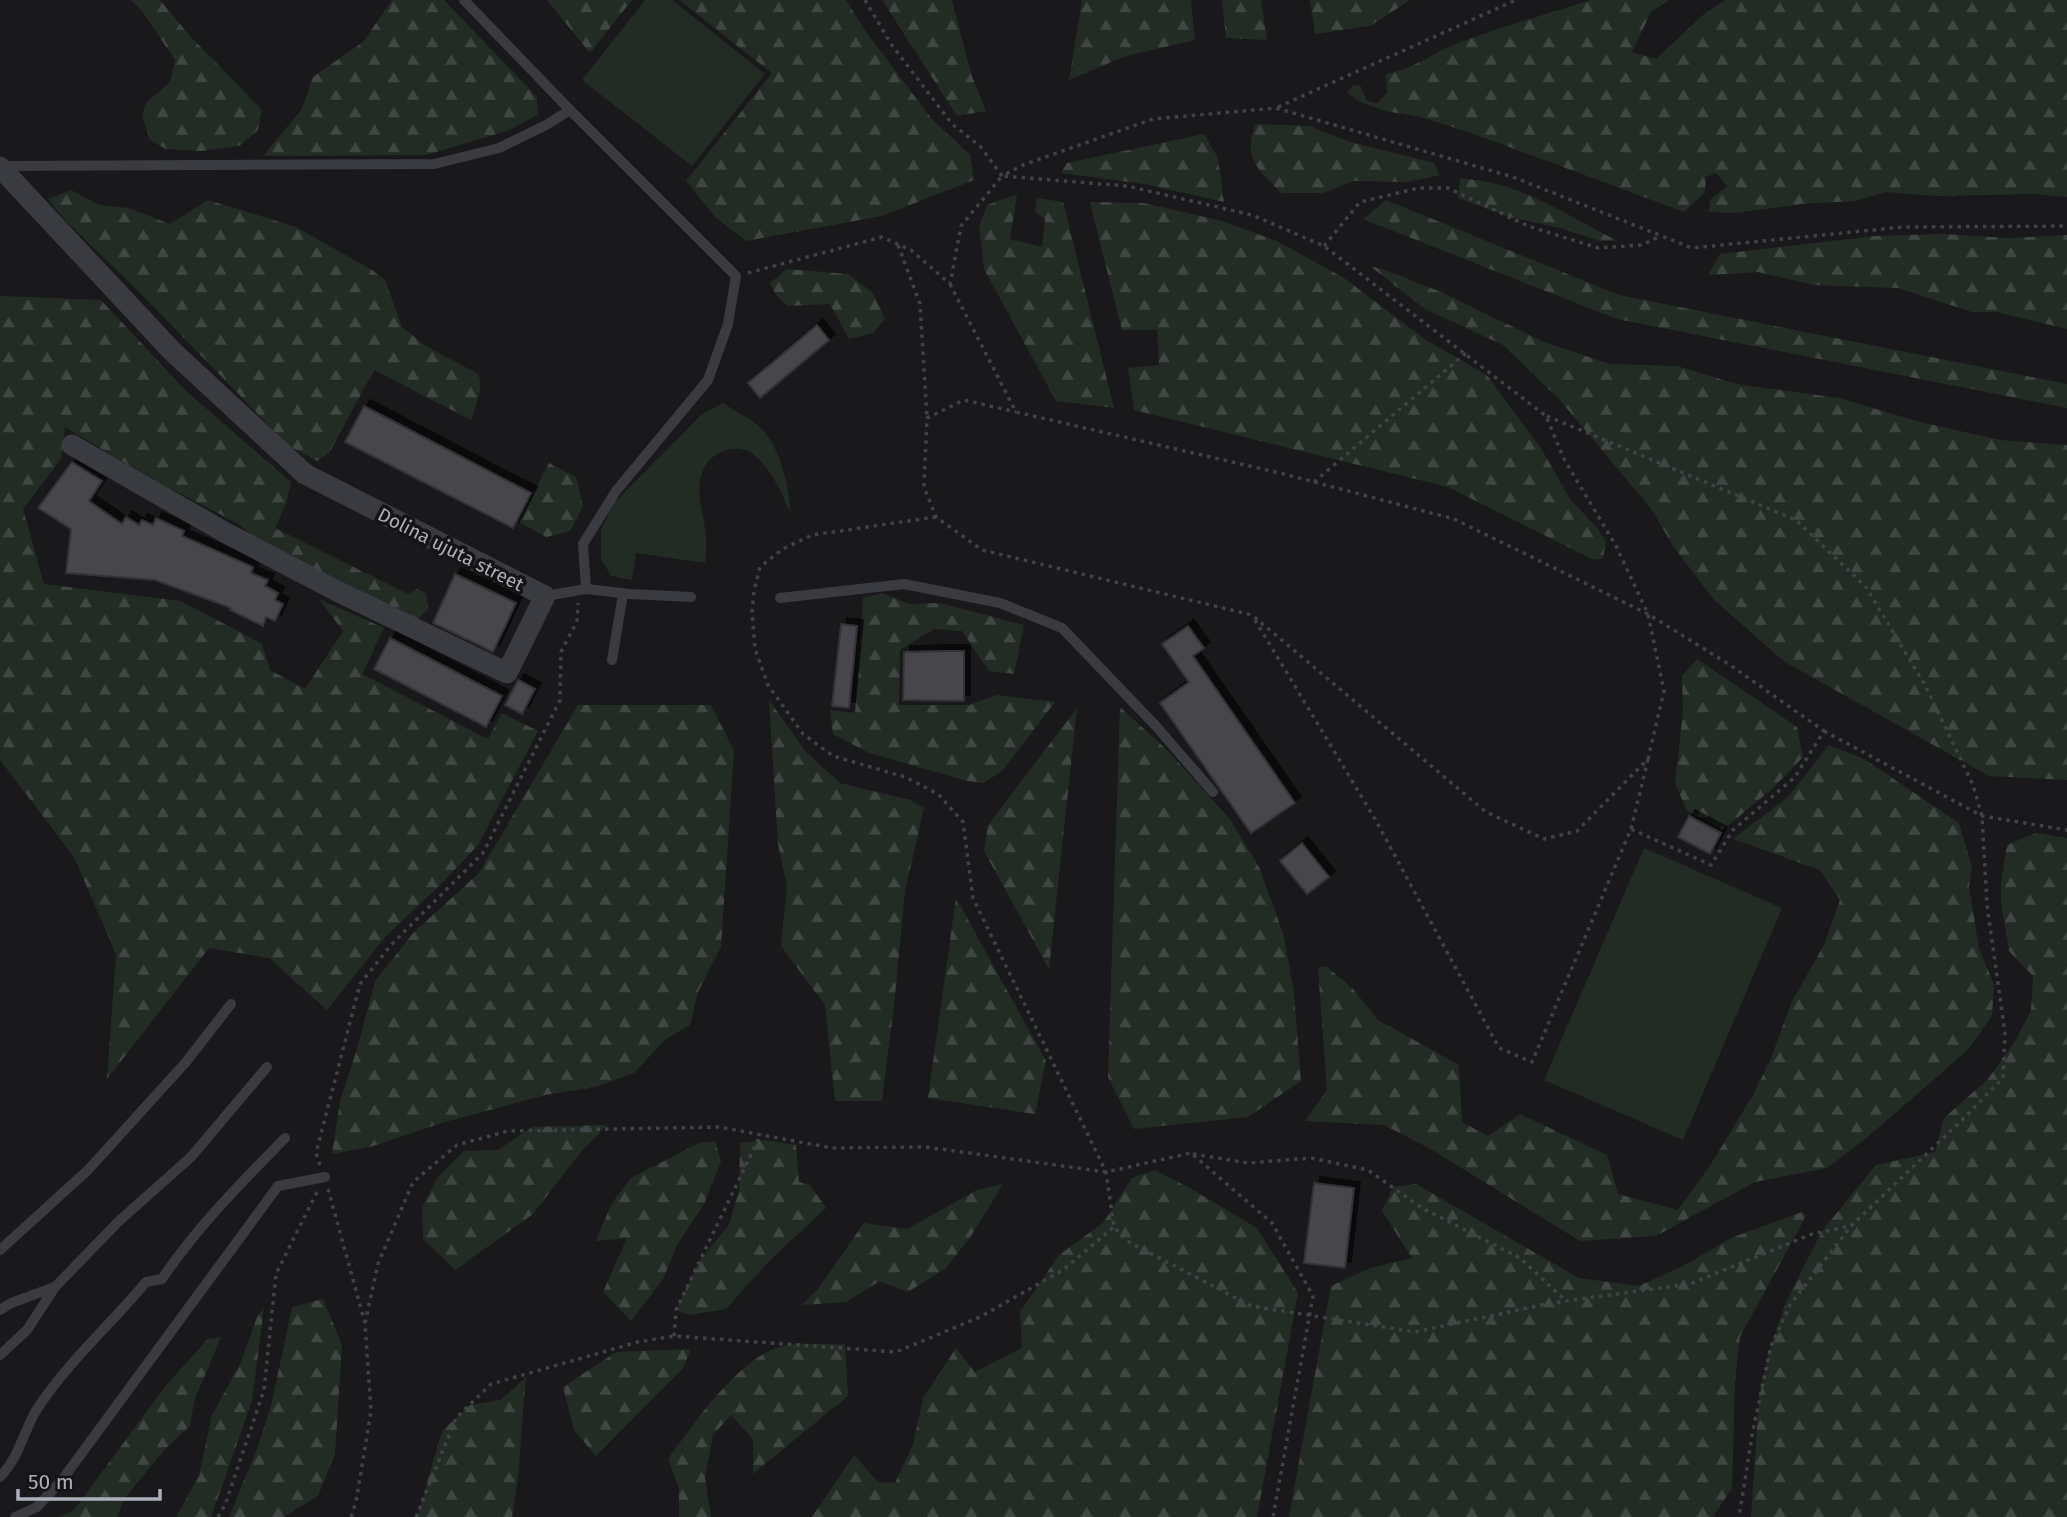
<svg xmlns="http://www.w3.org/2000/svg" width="2067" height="1517" font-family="'Fira Sans',sans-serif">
  <defs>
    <pattern id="forest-firs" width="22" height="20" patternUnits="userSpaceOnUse" patternTransform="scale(1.75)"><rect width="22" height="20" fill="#232b25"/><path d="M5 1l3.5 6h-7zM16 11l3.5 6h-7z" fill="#404743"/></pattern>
    <filter id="shadow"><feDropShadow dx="6" dy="-6" stdDeviation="0" flood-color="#0009"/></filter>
  </defs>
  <rect width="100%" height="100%" fill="#19191b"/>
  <g fill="#232b25">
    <path d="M645 0H672L765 74 692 166 582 80Z"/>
    <path d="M723 403C734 411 750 418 760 427 781 448 789 487 791 514 780 491 760 436 724 451 714 455 706 461 702 473 695 494 704 515 706 536 707 545 706 554 705 563L636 553 632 580 611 576 601 559V530L613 504 701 415Z"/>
    <path d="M1644 848 1782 908 1683 1140 1544 1080Z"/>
  </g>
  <g fill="url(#forest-firs)">
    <path d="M131 0H160L189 35 262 110 258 130 239 146 201 151 166 149 150 140 142 115 146 103 170 82 175 60 142 11Z"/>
    <path d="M392 0H444L537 97 538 115 507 131 426 155 263 156 302 109 313 77 363 42Z"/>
    <path d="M547 0H632L590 53Z"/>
    <path d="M679 0H846L866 32 931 118 970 155 974 180 882 216 746 241 716 218 686 181 772 73Z"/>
    <path d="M882 0H952L971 74 986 111 957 116Z"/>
    <path d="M1082 0H1191L1195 40 1126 56 1069 80Z"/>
    <path d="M1222 0H1261L1267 40 1226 38Z"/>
    <path d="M1310 0H1410L1370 26 1315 34Z"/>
    <path d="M1590 0H1669L1651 12 1632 52 1656 59 1703 15 1725 0H2067V197L2033 194 1937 196 1885 192 1856 201 1801 204 1736 213 1709 212 1710 200 1727 186 1716 173 1706 177 1705 192 1684 212 1474 134 1421 117 1385 111 1360 102 1347 93 1352 86 1360 85 1367 101 1377 103 1387 93 1386 74C1411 70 1432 54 1456 44 1499 26 1545 16 1590 0Z"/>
    <path d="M1255 124 1310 126 1350 142 1434 163 1440 175 1407 182 1354 181 1323 193H1281C1258 169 1243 160 1255 124Z"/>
    <path d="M1204 134 1218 158 1224 202 1144 184 1061 173 1067 163Z"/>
    <path d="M1460 179C1516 179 1568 217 1618 241H1600L1560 228 1510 217 1458 198Z"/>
    <path d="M71 190 99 205 128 208 170 224 208 200 296 227 372 270 385 280 402 327 426 346 478 374C485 388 475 406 471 420L374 370 329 453 317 461 289 446 140 293 64 219 48 199Z"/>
    <path d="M1017 194 1010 239 1042 247 1045 219 1035 212 1037 198 1063 202 1114 408 1056 401 984 269 979 227 987 205Z"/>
    <path d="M1386 200 1619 295 2067 384V408L1617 319 1363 219Z"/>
    <path d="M1090 202 1144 203 1222 221 1277 241 1344 278 1426 340 1487 375 1542 450 1570 499 1598 529 1606 542 1603 558 1594 560 1448 487 1134 410 1128 368 1159 365 1157 330H1122Z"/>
    <path d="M1942 234 2009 238 2067 235V329L1997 312H1972L1898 288 1814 285 1758 272 1708 275 1720 254 1875 236Z"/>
    <path d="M1370 266 1385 270 1441 292 1544 342 1610 364 1677 366 1737 384 1839 398 1920 422 2000 440 2067 445V780L1989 776 1785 662 1714 600 1673 546 1652 510 1559 399 1503 345 1425 309Z"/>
    <path d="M787 269 848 274 873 293 885 319 873 333 849 339 830 304 788 306 777 297 770 283Z"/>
    <path d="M0 296 101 300 186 391 291 482 286 504 275 528 408 594 417 589 426 593 428 609 417 620 256 539 237 523 152 479 65 427 61 459 23 509 44 584 181 601 262 644 270 670 305 689 343 631 319 599 384 628 362 674 488 739 502 713 538 731 478 845 443 882 385 937 327 1010 269 958 209 948 107 1079 116 954 74 857 0 760Z"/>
    <path d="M549 463 576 477 583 506 570 531 546 537 519 522Z"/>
    <path d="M882 593 909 604 940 603 1024 625 1014 674 989 671 962 631 934 629 900 650 899 705H969L997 695 1055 702 1002 771 984 783 968 781 869 753 833 734 830 710 855 713 863 598Z"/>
    <path d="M1697 659 1797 727 1803 757 1773 788 1723 830 1687 811 1675 783 1683 712 1682 676Z"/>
    <path d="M769 700 806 752 840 783 910 800 924 808 905 891 894 1006 882 1101H835L825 1005 781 946 787 886 778 844Z"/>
    <path d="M578 705H711L734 751 721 947 698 992 690 1025 666 1039 634 1073 595 1087 545 1095 445 1122 370 1147 332 1154 340 1101 358 1046 375 981 414 932 479 873Z"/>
    <path d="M1120 707 1167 750 1230 819 1260 869 1284 936 1294 994 1301 1081 1248 1117 1134 1129 1108 1077Z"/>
    <path d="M1077 708 1049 969 984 851 988 825Z"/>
    <path d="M1829 745 1864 759 1959 823 1972 867 1969 886 1979 949 1994 984 1992 1016 1968 1050 1865 1139 1827 1168 1755 1182 1656 1236 1580 1241 1429 1148 1384 1125 1305 1121 1327 1090 1318 968 1326 966 1353 989 1378 1020 1459 1065 1462 1122 1488 1136 1520 1114 1607 1155 1618 1194 1678 1210 1711 1164 1753 1095 1770 1061 1791 1003 1824 945 1840 900 1820 870 1733 839 1788 797Z"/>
    <path d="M2036 833 2067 838V1517H1751L1759 1399 1768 1355 1786 1302 1822 1231 1876 1165 1935 1152 1944 1118 1988 1079 2015 1041 2031 1011 2033 976 2009 951 2001 902V882L2007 845Z"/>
    <path d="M956 898 1046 1061 1035 1114 928 1098Z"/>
    <path d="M607 1125 580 1153 533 1214 455 1270 423 1239 422 1207 438 1177 464 1151 498 1150 532 1127Z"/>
    <path d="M766 1140 796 1145 799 1182 810 1185 826 1208 769 1261 726 1309 689 1315 676 1310 699 1261 729 1225 739 1190 740 1143Z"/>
    <path d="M715 1141 721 1161 704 1204 677 1245 663 1279 631 1321 603 1292 627 1238 596 1241 612 1203 631 1178 699 1143Z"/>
    <path d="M1155 1170 1193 1190 1257 1228 1298 1293 1257 1517H812L854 1455 878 1482 895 1483 913 1445 923 1398 956 1348 975 1372 1022 1348 1020 1312 1059 1255 1103 1223 1132 1178Z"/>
    <path d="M1003 1184 971 1236 946 1268 908 1292 880 1281 846 1302 802 1305 818 1289 864 1223 907 1229 977 1190Z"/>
    <path d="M1416 1184 1579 1278 1639 1286 1683 1266 1731 1238 1802 1212 1806 1216 1740 1337 1735 1383 1732 1488 1713 1517H1289L1331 1286 1370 1268 1412 1258 1382 1211 1393 1187Z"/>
    <path d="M323 1299 342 1345 335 1454 318 1496 284 1517H229L257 1449 272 1402 292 1307Z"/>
    <path d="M264 1307 252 1401 211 1517H176L199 1476 212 1415 241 1362 257 1317Z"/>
    <path d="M221 1337 194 1401 190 1426 165 1449 124 1499 117 1517H59L74 1510 167 1384 208 1339Z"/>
    <path d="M845 1344 848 1396 753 1474V1439L731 1415 713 1435 705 1478 711 1517H679V1489L668 1459C693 1425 741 1354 784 1346 803 1342 825 1345 845 1344Z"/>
    <path d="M691 1349 683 1368 596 1456 574 1430 563 1387 616 1352Z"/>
    <path d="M526 1377C521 1424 521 1471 512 1517H417L442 1431 470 1405 501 1400Z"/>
  </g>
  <g fill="#46464b" stroke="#333337" stroke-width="2" filter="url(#shadow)">
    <path d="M817 325 829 340 760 398 748 383Z"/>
    <path d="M364 406 531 493 513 528 345 442Z"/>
    <path d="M72 462 102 481 89 501 122 524 126 517 139 525 142 520 153 525 156 518 184 531 182 536 253 567 251 573 268 580 265 586 278 593 275 600 283 604 275 621 266 617 263 626 230 610 231 608 155 580 66 573 71 529 38 508Z"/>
    <path d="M455 574 516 603 493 652 433 623Z"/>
    <path d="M841 624 857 626 849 708 832 706Z"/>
    <path d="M1188 626 1204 648 1193 656 1295 803 1251 833 1160 703 1189 682 1162 644Z"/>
    <path d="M390 638 502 696 486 727 374 669Z"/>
    <path d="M945 651H964V701L903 700 904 652Z"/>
    <path d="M518 680 535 689 522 714 505 705Z"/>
    <path d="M1689 816 1721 833 1710 854 1678 837Z"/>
    <path d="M1302 843 1329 877 1307 894 1280 861Z"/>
    <path d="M1314 1183 1354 1188 1345 1268 1304 1263Z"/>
  </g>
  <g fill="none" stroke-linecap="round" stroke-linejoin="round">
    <g stroke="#404247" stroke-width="3.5" stroke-dasharray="3.5 5" stroke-linecap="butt">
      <path d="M865 0 891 44 952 124 980 146 1002 176 1023 165 1153 119 1276 108 1513 177 1692 248 1903 227 2067 226"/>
      <path d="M1278 107 1516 0"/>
      <path d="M898 245 920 304 927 418"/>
      <path d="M1324 246 1360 202 1419 188H1448L1528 226 1598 248 1642 245 1660 236"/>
      <path d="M748 273 882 237 911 250 950 284 961 226 1002 176 1127 186 1252 215 1324 246 1546 416 1564 459 1616 546 1648 614 1664 691 1648 759 1577 831 1544 839 1486 812 1252 615 982 550 936 517 924 487 927 418 964 400 1016 412"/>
      <path d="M950 284 1016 412 1284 474 1454 519 1648 614 1730 665 1824 731 1795 777 1733 830 1711 865 1631 829"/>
      <path d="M1547 416 1796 520 1866 587 1925 685 1973 785 1982 816 1987 905 2005 1033 2003 1078 1962 1120 1851 1226 1790 1305 1771 1346 1753 1430 1739 1517"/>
      <path d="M1314 482 1466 353"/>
      <path d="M936 517 812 535 783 549 760 567 754 591 752 612 755 649 768 685 803 734 833 756 905 777 938 794 963 822 973 898 1106 1172 1114 1227 1127 1241 1251 1306 1415 1332 1551 1303 1690 1284 1812 1234 1851 1226"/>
      <path d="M1255 620 1375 819 1499 1048 1532 1062 1631 829 1648 759"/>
      <path d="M1824 731 1982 816 2067 830"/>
      <path d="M1193 1154 1248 1163 1311 1158 1368 1170 1422 1208 1520 1258 1566 1301"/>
      <path d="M320 1165 316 1153 360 984 391 945 483 853 560 700 561 652 577 621 578 603"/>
      <path d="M328 1189 365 1323 371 1411 356 1502 351 1517"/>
      <path d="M365 1323 378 1264 413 1182 457 1145 508 1131 719 1127 832 1148 926 1147 1106 1172 1191 1153 1272 1223 1313 1296 1273 1517"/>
      <path d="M674 1336 676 1310 761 1134"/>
      <path d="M218 1517 225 1505 264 1390 276 1274 317 1192"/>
      <path d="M416 1517 456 1418 491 1384 638 1342 674 1336 896 1352 980 1317 1063 1270 1114 1227"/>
    </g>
    <g stroke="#3a3b40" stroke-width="10">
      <path d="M464 0 570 110 736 276 728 324 708 380 616 491 583 544 586 589"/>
      <path d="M0 166 434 164 499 148 546 125 570 110"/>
      <path d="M545 596 586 589 630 594 691 597"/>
      <path d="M780 598 904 584 1000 603 1062 628 1155 725 1213 792"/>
      <path d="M612 660 623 594"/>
      <path d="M0 1250 88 1170 186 1062 231 1004"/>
      <path d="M0 1310 11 1303 55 1287 118 1222 191 1157 267 1067"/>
      <path d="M0 1355 27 1330 55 1287"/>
      <path d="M0 1477C20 1457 24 1428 39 1406 69 1361 112 1323 146 1282L162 1279C197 1227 241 1183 285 1138"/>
      <path d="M15 1517 37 1507 62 1480 278 1186 325 1177"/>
    </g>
    <path stroke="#3a3b40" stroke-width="21" d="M0 167 172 351 305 474 545 596 507 673 337 591 226 533 72 445"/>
  </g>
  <g text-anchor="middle" stroke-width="7" stroke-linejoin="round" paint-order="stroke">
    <g font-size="19" fill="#adb0ba" stroke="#141416">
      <text transform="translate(451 549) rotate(27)" y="7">Dolina ujuta street</text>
    </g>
  </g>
  <path d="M18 1489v10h142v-10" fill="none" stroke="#adb0ba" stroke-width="3.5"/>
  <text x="28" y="1489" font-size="21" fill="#adb0ba" stroke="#141416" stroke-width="5" paint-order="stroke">50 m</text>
</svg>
